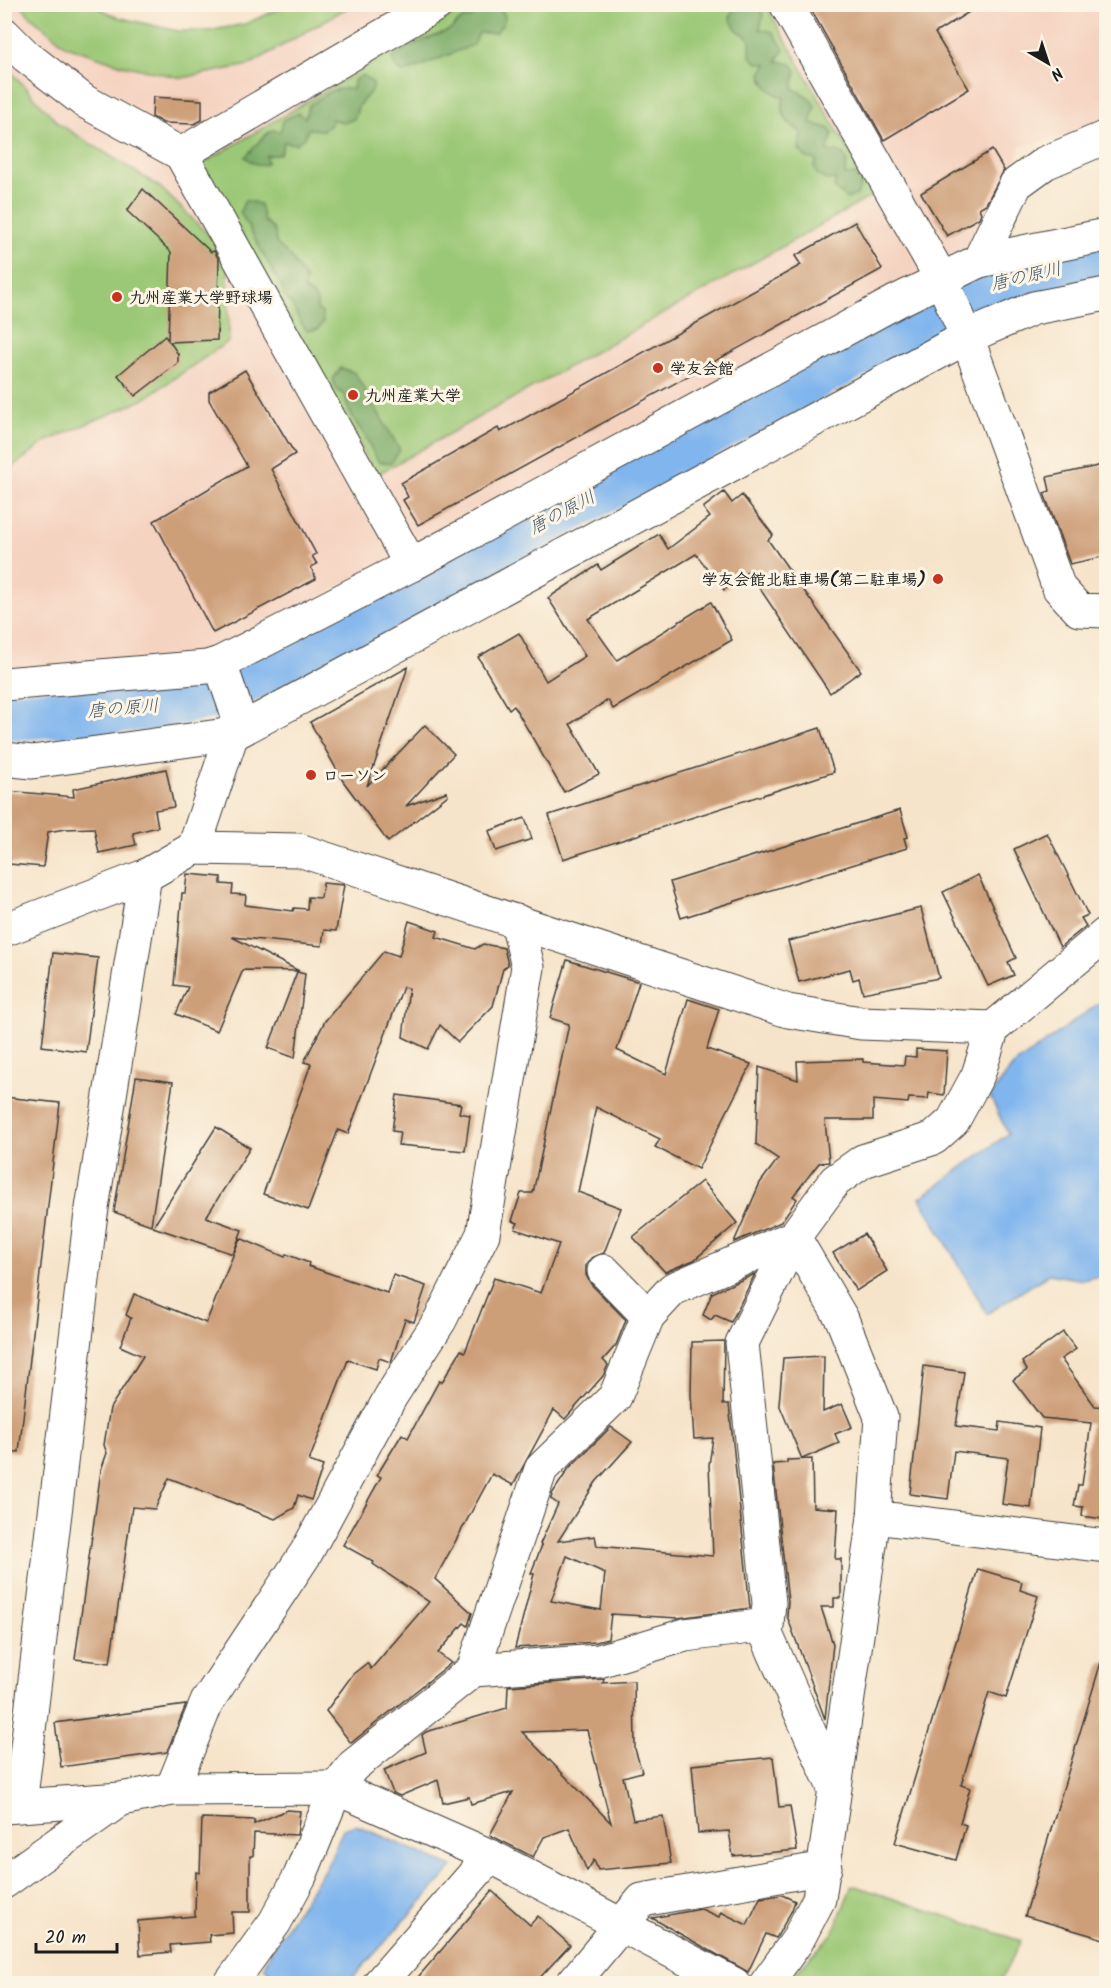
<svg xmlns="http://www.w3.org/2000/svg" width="1111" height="1988" font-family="Kalam,'Klee One',sans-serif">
  <rect width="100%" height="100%" fill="#fcf5e5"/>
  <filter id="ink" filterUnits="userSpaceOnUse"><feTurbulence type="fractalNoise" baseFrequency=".0167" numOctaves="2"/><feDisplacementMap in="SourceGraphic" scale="12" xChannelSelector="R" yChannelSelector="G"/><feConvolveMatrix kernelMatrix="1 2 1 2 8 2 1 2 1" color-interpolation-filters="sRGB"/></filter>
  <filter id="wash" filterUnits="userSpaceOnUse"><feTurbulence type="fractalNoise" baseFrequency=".008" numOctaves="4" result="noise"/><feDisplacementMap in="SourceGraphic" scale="24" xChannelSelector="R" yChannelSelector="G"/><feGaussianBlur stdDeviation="1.35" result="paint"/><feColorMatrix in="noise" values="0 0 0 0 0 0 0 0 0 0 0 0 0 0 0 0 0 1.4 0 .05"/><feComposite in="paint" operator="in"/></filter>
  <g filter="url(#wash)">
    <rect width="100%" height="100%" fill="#f6e4ca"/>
    <path fill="#f5d3c1" d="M5 5H21L28 14 249 65 352 5H1106V124L1081 134 1020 146 1014 170 968 254 209 656 5 668Z"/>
    <g fill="#9bc876" stroke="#5c7249" stroke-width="1.5">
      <path d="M765 4 874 195 376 475 202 164 469 5Z"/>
      <path d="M21 5H93L117 17 178 31H208L245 24 288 5H352L249 65 182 78 122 65 66 46 28 14Z"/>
      <path d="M5 65 59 124 160 187 228 254 229 341 142 400 45 442 5 473Z"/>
      <path d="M852 1885 1021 1941 999 1983 785 1984 833 1933Z"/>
    </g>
    <g fill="#7cac67" stroke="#4c6442" stroke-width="1.5">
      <path d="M752 4 758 6 763 14 760 29 773 32 784 49 777 61 792 64 796 71 793 88 810 98 815 106 810 123 828 128 833 134 827 151 842 153 847 162 845 175 855 174 862 183 857 195 847 199 834 188 836 179 826 180 817 175 814 166 817 160 807 158 799 150 801 132C787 123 779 115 784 98 772 93 765 87 761 74L767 64 757 63 750 55V39L736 29 730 18 734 7 724 5Z"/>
      <path d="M482 5H497C509 15 506 23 495 33H479L473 45 404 73 396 67 392 59C401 47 434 37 449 30 454 28 458 21 464 18L469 19Z"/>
      <path d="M363 75 373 83V89L359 105 354 119 343 123 332 119 331 125 323 130 308 129 305 137 296 144 284 142 280 154 266 156 267 163C258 168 252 162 245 157 256 147 260 137 273 130L280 132 283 120 298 113 305 118 309 105C324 97 335 84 353 90L354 80Z"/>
      <path d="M245 200 260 204 264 221C274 227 276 232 276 243L289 255 306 280 304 290C314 295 318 298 317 309L322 313 323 322 318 329 307 331C297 321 295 304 284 296L282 288 240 212Z"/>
      <path d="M341 368 355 373 400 450 391 463 379 462C371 452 370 443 364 434 355 421 347 412 345 396L336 389 333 379Z"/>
    </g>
    <g fill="#80b5ee" stroke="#4e6885" stroke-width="1.5">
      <path d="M1106 998V1275L1083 1280 1049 1274 987 1314 920 1198 1008 1134 990 1096 1013 1066Z"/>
      <path d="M356 1825 453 1867 348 1983H286L264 1967 272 1949 328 1864 343 1829Z"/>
    </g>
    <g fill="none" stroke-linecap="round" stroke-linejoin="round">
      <path stroke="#80b5ee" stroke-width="48" d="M4 717 157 706 214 694 266 671 993 280 1106 259"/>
    </g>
    <g id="blocks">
      <g fill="#cd9f79" fill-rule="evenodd">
        <path d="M808 4H982L935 33 969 89 884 140Z"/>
        <path d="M153 97 202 100V120L194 124 163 123 152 117Z"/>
        <path d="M992 150 1004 170 986 204 979 208 981 213 979 218 947 236 921 193Z"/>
        <path d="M143 189 211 252 214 251 219 260 217 340 170 342 178 354V363L135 396 118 375 165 336 168 340 171 252 127 211Z"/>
        <path d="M855 222 882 269 418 525 403 500 408 497 401 483 498 428 500 432 801 265 795 256Z"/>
        <path d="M245 370 295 454 271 469 316 554 312 556 317 564 311 567 316 579 213 633 154 521 247 466 209 400V392Z"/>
        <path d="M1107 464V556L1070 564 1044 493 1050 491 1047 477Z"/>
        <path d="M724 492 732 503 742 495 773 535 768 540 861 671 830 693 748 571 724 590 696 554 588 619 617 660 711 602 732 640 613 709 608 700 570 724 599 774 564 792 514 706 509 709 478 657 519 633 546 681 585 656 548 598 598 565 601 570 659 534 668 549 710 517 703 508Z"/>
        <path d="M408 667 367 786 425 725 454 754 406 806 446 792 448 795 388 842 343 781 310 722Z"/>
        <path d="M820 728 834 772 563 859 549 815Z"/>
        <path d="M166 769 174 807 155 810 158 827 133 833 136 845 99 853 94 828 65 829 48 832 43 867 9 864 10 857 4 856 8 791 74 797 73 789Z"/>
        <path d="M900 810 908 837 904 838 907 848 681 918 670 882Z"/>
        <path d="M525 818 532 839 496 851 489 831Z"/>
        <path d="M1047 833 1088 915 1081 918 1086 926 1060 947 1014 849Z"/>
        <path d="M187 874 221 877V884L233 885 232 894 246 895 245 905 293 911 294 908 307 909 308 897 321 898 323 883 344 885 336 931 324 930 322 946 232 937 299 971 243 970 217 1031 176 1014 188 987 174 985 182 893H185Z"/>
        <path d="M978 875 1016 958 1008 962 1014 975 988 986 943 892Z"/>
        <path d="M921 908 939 978 863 993 859 978 853 980 850 969 799 982 788 941Z"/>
        <path d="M409 921 438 931 436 937 475 949 483 944 504 948 508 965 503 969 493 1006 458 1042 440 1025 428 1049 403 1037 409 988 403 987 348 1134 338 1130 308 1210 263 1194 311 1064 304 1062 325 1021 384 951 399 956Z"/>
        <path d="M53 953 98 958 86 1052 42 1046Z"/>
        <path d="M567 960 639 982 617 1050 666 1074 688 999 719 1009 707 1049 751 1064 698 1169 655 1147 660 1139 596 1107 578 1192 621 1208 604 1253 591 1258 586 1265V1275L591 1284 626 1320 616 1345 603 1360 608 1365 603 1376 565 1419 554 1410 513 1485 492 1474 435 1579 472 1613 468 1626 464 1623 438 1653 451 1663 351 1743 326 1711 353 1674 367 1663 371 1669 429 1602 373 1564 374 1562 343 1545 381 1477 377 1475 402 1434 408 1438 439 1381 442 1382 461 1350 465 1352 494 1278 541 1293 559 1244 515 1229 518 1223 512 1221 521 1193H533L569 1024 550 1018Z"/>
        <path d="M297 972 305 974 295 1058 268 1048Z"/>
        <path d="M916 1049 947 1051 944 1095 929 1093 928 1099 909 1098 908 1103 873 1100V1120H825L829 1162 819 1163 793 1196 797 1199 781 1222 734 1242 760 1183 778 1159 756 1144 759 1067 798 1080 797 1061 863 1059V1062L904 1065 905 1056 916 1057Z"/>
        <path d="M136 1077 173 1082 151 1225 114 1212Z"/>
        <path d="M397 1095 461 1104 459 1113 470 1115 465 1151 398 1145 400 1132 392 1131Z"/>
        <path d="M4 1097 60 1103 19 1452 4 1451Z"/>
        <path d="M216 1127 250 1148 206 1217 242 1230 233 1254 153 1227Z"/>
        <path d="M702 1181 737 1223 694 1260 665 1272 633 1237Z"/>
        <path d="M864 1234 887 1271 856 1291 833 1253Z"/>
        <path d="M240 1238 285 1257 286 1254 309 1263 308 1266 387 1293 393 1275 426 1286 414 1322 405 1319 391 1362 379 1358 376 1369 348 1360 309 1461 323 1466 311 1500 298 1495 294 1508 275 1519 169 1478 155 1509 132 1507 110 1663 75 1659 101 1470 107 1453 104 1445 110 1408 143 1356 120 1346 131 1318 126 1315 134 1294 206 1323Z"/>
        <path d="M755 1274 731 1322 715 1315 711 1320 703 1315 712 1293Z"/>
        <path d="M1063 1332 1076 1349 1061 1359 1095 1406 1107 1407V1495L1103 1519 1082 1516 1083 1507 1074 1506 1078 1485H1082L1091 1423 1042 1418 1013 1380 1027 1370 1022 1362Z"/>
        <path d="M724 1341 723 1404H729L750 1608 678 1618 611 1614 608 1639 596 1642 515 1648 534 1574 531 1573 542 1545 540 1544 558 1504 551 1499 552 1494 569 1468 611 1427 632 1442 596 1482 558 1541 595 1536 597 1546 713 1556 709 1465 713 1438 694 1439 691 1395 692 1342ZM567 1556 605 1573 601 1610 551 1601Z"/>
        <path d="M824 1356 823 1412 842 1404 852 1427 835 1434 839 1443 802 1459 779 1404 783 1358Z"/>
        <path d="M924 1366 964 1372 956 1426 999 1431 1000 1422 1040 1428 1031 1508 1002 1504 1008 1458 954 1451 948 1499 910 1494Z"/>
        <path d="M812 1459 813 1507 838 1509 835 1559H841V1598H834V1607H821L833 1644 825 1719 787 1616 788 1601 773 1464 787 1463V1460Z"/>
        <path d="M978 1569 1022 1582 1020 1590 1038 1596 1006 1698 989 1692 961 1785 970 1788 960 1823 966 1825 956 1860 895 1843Z"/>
        <path d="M1101 1662H1107V1940L1025 1916Z"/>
        <path d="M604 1679 603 1683 634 1681 635 1749 642 1772 623 1777 633 1820 663 1816 671 1863 598 1870 594 1860 587 1871 569 1828 544 1837 533 1857 490 1835 513 1792 471 1804 469 1797 443 1803 438 1780 400 1796 393 1793 384 1770 426 1752 422 1735 426 1732 507 1708 508 1686ZM587 1730 611 1823 522 1732Z"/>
        <path d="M186 1705 167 1752 61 1767 55 1723Z"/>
        <path d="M773 1757 779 1807 790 1806 797 1850 733 1856 729 1831 698 1833 692 1765Z"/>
        <path d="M287 1810 300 1811 297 1835 254 1833 253 1856H250V1912H232L233 1933 209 1935 210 1942 170 1945 171 1952 140 1955 138 1921 195 1916 196 1872 200 1873 202 1818 254 1820V1824Z"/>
        <path d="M492 1891 530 1925 538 1916 570 1945 535 1983H413Z"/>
        <path d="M782 1895 795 1901 792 1910 776 1938 766 1934 748 1972 652 1918 701 1909 719 1917 721 1912 747 1925 760 1898Z"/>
      </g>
    </g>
  </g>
  <g filter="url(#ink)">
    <use href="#blocks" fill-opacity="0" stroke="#3d3a36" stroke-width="1.5"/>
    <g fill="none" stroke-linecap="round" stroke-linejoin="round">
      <defs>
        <g id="minor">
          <path d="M786 4 941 278 967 337 1059 588 1079 610 1106 611"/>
          <path d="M4 34 26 56 84 101 181 154 411 565"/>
          <path d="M181 154 437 4"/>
          <path d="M979 261 1106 235"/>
          <path d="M4 684 207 667 220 663 411 565 897 301 979 261 1016 184 1045 163 1106 137"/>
          <path d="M4 759 32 762 233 734 967 337 1034 308 1106 294"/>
          <path d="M194 848 238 716 220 663"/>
          <path d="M4 930 145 876 194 848 299 850 788 1011 861 1023 993 1028"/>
          <path d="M604 1271 648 1316"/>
          <path d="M874 1517 1106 1546"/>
          <path d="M473 1670 599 1661 685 1635 767 1625"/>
          <path d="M834 1788 766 1634 769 1603 742 1343 794 1237 835 1181 863 1161 934 1138 953 1121 978 1075 993 1028 1106 934"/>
          <path d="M172 1789 207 1702 306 1553 391 1396 440 1320 483 1234 528 967 517 921"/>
          <path d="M20 1805 90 1221 145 876"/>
          <path d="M4 1807 121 1799 172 1789 336 1788 490 1856 734 1984"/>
          <path d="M4 1882 121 1799"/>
          <path d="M230 1984 275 1922 300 1876 336 1788 353 1766 473 1670 541 1469 615 1397 648 1316 673 1289 794 1237"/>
          <path d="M379 1984 490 1856"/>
          <path d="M572 1984 642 1900 825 1868"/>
          <path d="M766 1984 797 1941 819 1899 874 1517 881 1417 842 1319 794 1237"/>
        </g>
      </defs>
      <use href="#minor" stroke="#3d3a36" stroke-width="35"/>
      <use href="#minor" stroke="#fff" stroke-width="33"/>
    </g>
  </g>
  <g fill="#c8321e" stroke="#fcf5e5" stroke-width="2">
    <circle cx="117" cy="297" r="6"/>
    <circle cx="658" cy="368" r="6"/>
    <circle cx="353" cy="395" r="6"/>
    <circle cx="938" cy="579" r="6"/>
    <circle cx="311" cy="775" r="6"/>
  </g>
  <g text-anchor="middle" stroke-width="6" stroke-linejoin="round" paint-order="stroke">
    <g font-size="16" font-weight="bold" fill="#1c1c1c" stroke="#fcf5e5" text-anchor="start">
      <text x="129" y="303">九州産業大学野球場</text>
      <text x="670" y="374">学友会館</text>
      <text x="365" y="401">九州産業大学</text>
      <text x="926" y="585" text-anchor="end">学友会館北駐車場(第二駐車場)</text>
      <text x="323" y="781">ローソン</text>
    </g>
    <g font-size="18" font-style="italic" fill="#445970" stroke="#fcf5e5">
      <text transform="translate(1026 276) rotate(-13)" y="6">唐の原川</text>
      <text transform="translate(562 512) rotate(-28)" y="6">唐の原川</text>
      <text transform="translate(123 708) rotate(-5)" y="6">唐の原川</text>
    </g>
  </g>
  <rect width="1111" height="1988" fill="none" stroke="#fcf5e5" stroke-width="24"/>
  <g transform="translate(1048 63) rotate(141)" stroke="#fcf5e5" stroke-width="4.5" paint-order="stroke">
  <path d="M0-4.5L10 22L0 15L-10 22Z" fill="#1c1c1c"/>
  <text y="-9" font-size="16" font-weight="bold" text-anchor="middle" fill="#1c1c1c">N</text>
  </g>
  <path d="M36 1943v9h81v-9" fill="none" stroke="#1c1c1c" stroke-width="3"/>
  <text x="45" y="1943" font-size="18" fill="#1c1c1c" stroke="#fcf5e5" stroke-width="4.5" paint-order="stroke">20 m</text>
</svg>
